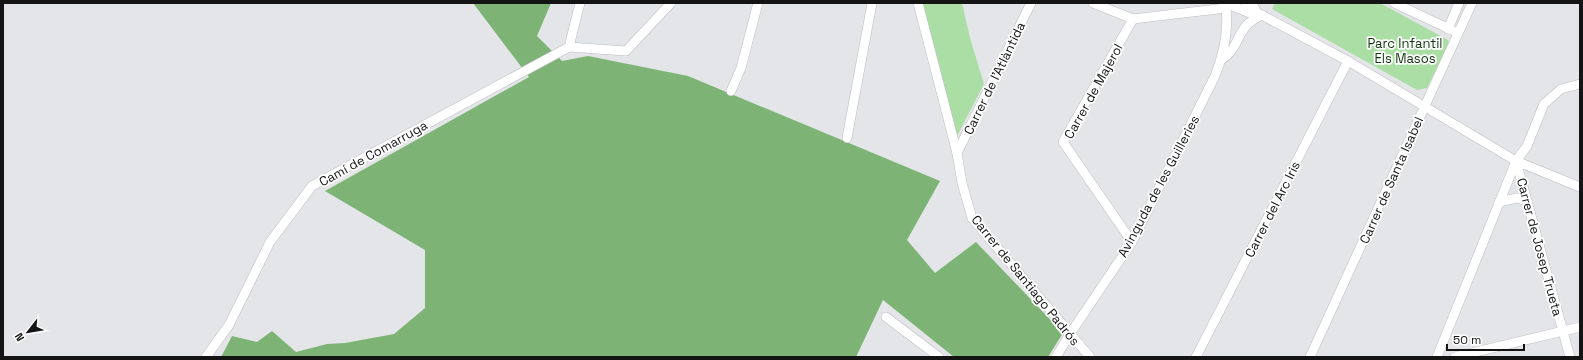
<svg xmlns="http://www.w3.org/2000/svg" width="1583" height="360" font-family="'Space Grotesk',sans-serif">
  <rect width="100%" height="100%" fill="#e4e5e8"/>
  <g fill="#abdea4">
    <path d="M922 3H962L970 38 984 84 954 142Z"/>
    <path d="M1275 3H1380L1448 40 1449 43 1427 88 1417 90 1272 9Z"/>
  </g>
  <path fill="#7db476" d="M473 3H551L537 36 562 61 588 56 688 76 940 181 907 240 935 273 976 242 1063 333 1048 357H954L883 300 856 357H221L232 336 257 342 272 331 296 352 327 344 345 343 394 334 425 308V250L325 191 529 77Z"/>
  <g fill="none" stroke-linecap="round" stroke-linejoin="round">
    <defs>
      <g id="minor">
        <path d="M918 3 957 153 962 183 972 218 1090 357"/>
        <path d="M1093 3 1133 19 1226 8"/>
        <path d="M1225 3 1250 13 1256 12"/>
        <path d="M1246 3 1254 7 1256 12 1348 61 1516 161 1580 187"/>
        <path d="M1394 3 1458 33"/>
        <path d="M1448 29 1459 3"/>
        <path d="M569 47 626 51 671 3"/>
        <path d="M569 47 580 3"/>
        <path d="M1221 60C1236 51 1236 38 1246 26 1250 21 1256 18 1262 15"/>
        <path d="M731 91 741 68 758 3"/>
        <path d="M847 138 872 3"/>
        <path d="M957 153 1031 3"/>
        <path d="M1516 161 1570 357"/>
        <path d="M1499 202 1517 198 1527 201"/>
        <path d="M1132 242 1063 142 1133 19"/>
        <path d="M886 317 939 357"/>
        <path d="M206 357 229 325 270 242 312 186 569 47"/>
        <path d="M1056 357 1070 334 1132 242 1215 76C1224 53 1230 28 1225 3"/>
        <path d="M1196 357 1348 61"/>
        <path d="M1310 357 1472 3"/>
        <path d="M1437 357 1516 161 1527 146 1544 104 1561 89 1580 84"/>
        <path d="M1455 357 1580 327"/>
      </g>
    </defs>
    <use href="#minor" stroke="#bcbdc0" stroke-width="10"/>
    <use href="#minor" stroke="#fff" stroke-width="9"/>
  </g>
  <g text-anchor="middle" stroke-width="3.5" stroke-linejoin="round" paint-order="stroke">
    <g font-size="13" fill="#0d3409" stroke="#fff">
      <text x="1405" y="48">Parc Infantil<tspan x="1405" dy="15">Els Masos</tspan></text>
    </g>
    <g font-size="13" fill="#141415" stroke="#fff">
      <text transform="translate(994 78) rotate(-64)" y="5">Carrer de l'Atlàntida</text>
      <text transform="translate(1093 91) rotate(-61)" y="5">Carrer de Majerol</text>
      <text transform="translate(373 153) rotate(-29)" y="5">Camí de Comarruga</text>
      <text transform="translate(1391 180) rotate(-66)" y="5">Carrer de Santa Isabel</text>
      <text transform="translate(1158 186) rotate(-62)" y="5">Avinguda de les Guilleries</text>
      <text transform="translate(1272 209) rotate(-63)" y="5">Carrer del Arc Iris</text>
      <text transform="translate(1540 247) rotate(75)" y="5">Carrer de Josep Trueta</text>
      <text transform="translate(1026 280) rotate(51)" y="5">Carrer de Santiago Padrós</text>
    </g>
  </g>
  <rect width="1583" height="360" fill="none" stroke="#141415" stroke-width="8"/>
  <g transform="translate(28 332) rotate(239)" stroke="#ffffff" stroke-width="3" paint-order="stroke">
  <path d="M0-3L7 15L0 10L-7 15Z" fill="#141415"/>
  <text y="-6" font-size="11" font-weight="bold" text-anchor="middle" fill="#141415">N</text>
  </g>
  <path d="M1447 344v6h77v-6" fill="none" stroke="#141415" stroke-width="2"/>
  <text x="1453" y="344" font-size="12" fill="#141415" stroke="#ffffff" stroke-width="3" paint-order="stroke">50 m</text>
</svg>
